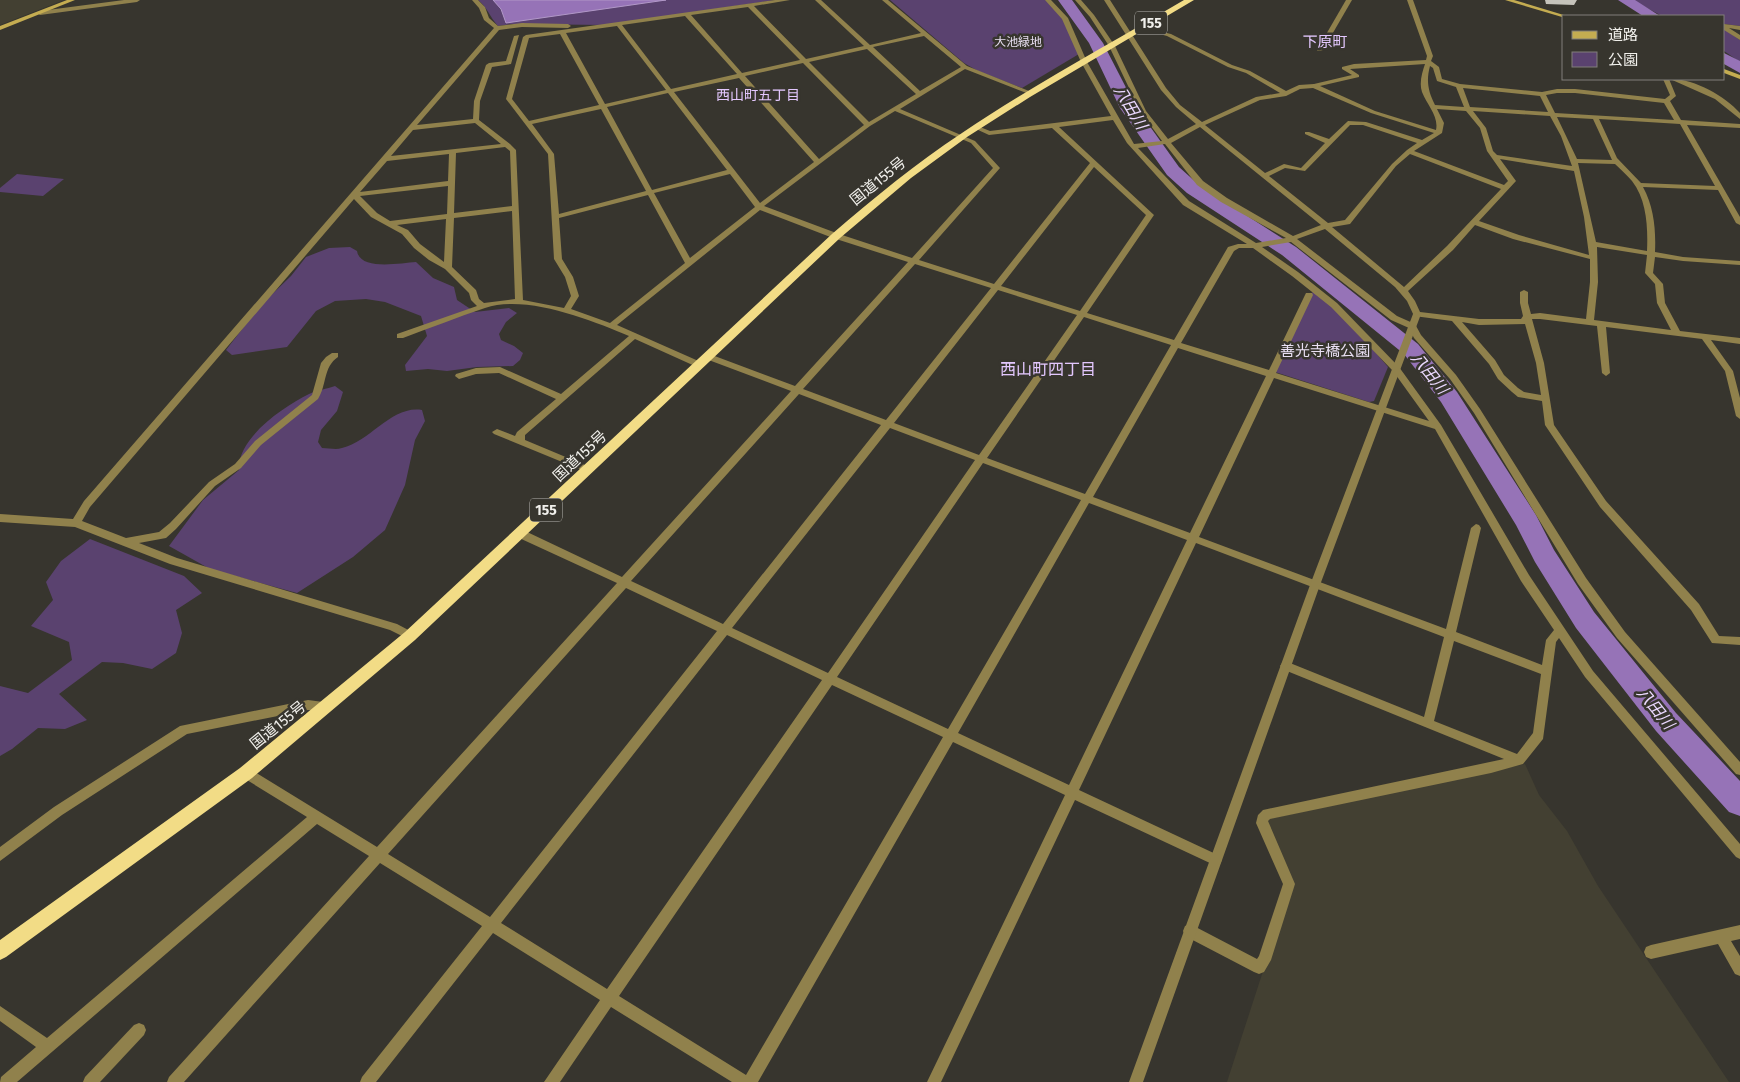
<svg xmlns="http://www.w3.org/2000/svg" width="1740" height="1082" font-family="'Fira Sans','Noto Sans JP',sans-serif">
  <rect width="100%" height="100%" fill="#37352e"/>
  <g fill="#434032">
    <path d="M0 0H64L0 25Z"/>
    <path d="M1525 764 1539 795 1567 831 1598 886 1729 1082H1227L1292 882 1264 820Z"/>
  </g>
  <g fill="#5a426f">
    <path d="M478 0H775L607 25 512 24 498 26C490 17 487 7 478 0Z"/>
    <path d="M890 0H1046L1063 19 1079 54 1022 88 978 71 964 63Z"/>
    <path d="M1632 0H1740V26L1724 24V16H1662Z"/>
    <path d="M1724 29 1740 40V62L1724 51Z"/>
    <path d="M17 174 64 179 43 196 0 192V188Z"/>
    <path d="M350 247 357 251C360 271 400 263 416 262L433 278 454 287 457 300 475 312 509 308 517 313 506 322 499 334 501 340 514 346 523 353 520 360 513 366 477 367 447 371 428 369 406 371 405 365 427 336 421 316 385 302 366 299 335 301 316 311 287 347 232 355 226 350 260 306 291 276 306 257 329 248Z"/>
    <path d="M1313 291C1342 313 1365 340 1388 367L1374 401 1369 402 1275 372Z"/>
    <path d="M335 386 343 392 337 411 321 430 318 442 322 448C329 448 336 450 342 448 371 441 392 405 422 410L425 421 415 440 405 485 385 530 353 557 297 593 210 569 169 546 203 500 239 470C237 438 283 407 309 394 317 390 327 389 335 386Z"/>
    <path d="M90 539 184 576 202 593 176 610 182 633 176 653 152 669 123 663 102 662 59 694 87 720 65 729 38 728 12 749 0 756V686L28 693 72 660 69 642 31 626 53 600 46 582 61 561Z"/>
  </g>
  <path fill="#9673b7" stroke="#b198c7" d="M493 0H666L506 23 501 9Z"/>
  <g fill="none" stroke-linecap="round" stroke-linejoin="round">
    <g fill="#9673b7" fill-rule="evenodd">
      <path d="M1058 0H1072L1103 43 1136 107 1179 167 1199 185 1296 247 1418 344 1457 392 1536 515 1554 550 1594 612 1676 713 1740 781V816L1729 812 1656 731 1576 628 1535 562 1516 525 1441 402 1404 354 1282 255 1187 193 1167 175 1120 108 1089 43Z"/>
      <path d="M1618 0H1635L1660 16H1643Z"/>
      <path d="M1724 53 1740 61V73L1724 64Z"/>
    </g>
    <g fill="#90814c" fill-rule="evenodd">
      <path d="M124 0H140L137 2 40 15 37 13 40 11Z"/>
      <path d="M472 0H478L485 7 489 18 498 26 522 23 568 24 571 26 568 28 522 27 499 30 417 125 473 119 474 101 486 65 489 63 506 61 514 36 519 35 511 64 492 67 480 101 479 120 510 144 516 150 523 300 564 308 571 296 565 277 554 259 548 154 506 99 523 37 526 35 775 0H790L754 6 806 59 864 46 815 0H821L870 45 921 33 882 0H888L967 66 1034 93 1029 94 965 69 900 109 975 141 1000 168 919 260 994 284 1090 163 1052 128 989 135 976 129V127H980L990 131 1111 116 1081 62 1062 19 1045 0H1051L1068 18 1087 62 1134 144 1162 141 1140 111 1109 46 1090 17 1075 0H1081L1094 15 1115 46 1146 111 1168 139 1196 124 1176 107 1161 90 1104 0H1110L1166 88 1180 105 1202 122 1256 97 1280 93 1246 73 1228 67 1167 36 1141 29V27L1171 34 1232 65 1250 71 1286 91 1299 85 1314 84 1352 75 1342 69V67L1354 64 1426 60 1427 56 1407 0H1413L1433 56 1431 61 1439 67 1442 79 1460 84 1542 92 1557 89H1575L1665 99 1670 95 1663 79H1669L1676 96 1670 101 1681 120 1740 124V128L1687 125 1740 217V225L1736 223 1718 190 1643 187C1654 207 1656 230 1655 252L1683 257 1740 261V265L1683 261 1655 257 1653 273 1663 284 1665 303 1680 331 1740 338V344L1711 340 1733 371 1740 398V419L1736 416 1725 371 1702 339 1606 327 1610 373 1606 376 1602 373 1597 326 1540 319H1532L1544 363 1554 425 1606 501 1699 604 1719 636 1740 637V645L1712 643 1691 610 1600 507 1545 425 1542 401 1518 397 1512 392 1498 379 1489 364 1452 321 1414 316 1407 301 1395 287 1325 229 1297 239 1397 316 1415 324 1421 335 1456 375 1480 409 1586 578 1625 632 1740 762V775L1736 774 1617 638 1578 584 1474 413 1450 379 1414 338 1409 328 1391 320 1291 242 1262 247 1298 272 1337 303 1399 367 1441 425 1529 575 1593 671 1740 844V859L1736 857 1585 677 1559 638 1556 642 1543 739 1523 764 1491 773 1270 819 1268 821 1295 884 1271 960 1264 972 1259 974 1254 972 1185 936 1183 931 1185 926 1190 924 1257 959 1259 956 1283 884 1256 823 1258 815 1263 810 1504 759 1282 669 1280 666 1282 663 1286 661 1290 663 1424 717 1444 637 1196 543 1079 790 1220 856 1222 860 1220 864 1216 866 1212 864 1075 800 941 1082H927L1065 795 953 742 758 1082H732L611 1007 560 1082H544L600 1000 493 933 376 1082H360L362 1077 482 926 380 863 184 1082H167L169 1077 369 856 317 824 17 1082H0L1 1077 36 1047 0 1021V1006L47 1038 307 817 242 777 240 773 242 769 246 768 250 769 377 847 617 583 517 537 516 534 517 531H525L622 577 791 391 706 359V355H712L795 386 908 262 833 238 760 210 617 325 703 363 704 365 703 367H697L635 339 525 435V440L592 468 594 470 589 473 494 434 492 432 497 429 515 436 517 432 556 399 499 373 476 374 459 379 455 376 456 374 476 368 500 367 561 394 629 336C591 320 526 294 485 308 458 317 430 328 403 338H397V334L477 306 471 300 469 293 445 269 429 260 414 248 402 234 371 217 354 199 90 507 82 521 126 538 159 532 170 523 209 482 235 464 255 441 312 395 321 363 326 357 332 353H338V357C323 367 327 385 318 399L261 445 241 468 215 486 176 529 166 538 139 543 177 558 397 624 414 633 415 636 414 639 410 640 390 630 170 564 75 527 0 522V514L73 519 84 501 494 28 484 20 479 8ZM748 7 800 60 742 73 691 15ZM685 16 737 74 671 89 622 25ZM617 26 666 90 605 104 566 33ZM560 34 599 105 529 121 512 99 529 38ZM924 36 961 67 920 91 873 47ZM867 49 916 94 869 122 809 62ZM803 63 864 125 819 159 745 76ZM1425 64C1422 73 1419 83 1422 92 1427 105 1439 116 1436 130L1375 111 1320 86 1359 77V75L1350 69ZM1430 66 1433 68 1437 81 1456 87 1464 107 1435 105C1428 91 1426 81 1430 66ZM739 78 814 162 760 203 674 92ZM1313 88 1371 113 1434 133 1422 140 1366 122 1348 121 1329 139 1309 132H1305V134L1325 143 1301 168 1284 164 1265 173 1205 125 1260 100 1286 96 1300 89ZM1463 88 1540 96 1548 112 1470 107ZM668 93 727 170 652 190 607 107ZM1557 93H1575L1664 103 1674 120 1555 113 1546 95ZM601 109 646 191 559 214 554 154 532 124ZM1437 109 1466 111 1480 128 1487 151 1508 181 1504 185 1414 151 1442 133 1444 123ZM895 111 971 143 993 168 912 258 839 234 764 206 870 126ZM1473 111 1550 116 1561 136 1572 166 1497 155 1493 151 1486 128ZM1557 117 1593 119 1612 160 1577 159ZM1599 119 1680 124 1715 186 1641 183 1617 158ZM1113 120 1127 143 1183 205 1247 244H1238L1228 247 1174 340 1087 313 1154 215 1059 127ZM475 123 501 144 391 156 413 130ZM1350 125H1363L1417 143 1407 150 1392 164 1345 220 1328 223 1269 176 1285 168 1305 171ZM1200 127 1321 225 1293 236 1227 198 1203 181 1171 143ZM1165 144 1197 185 1221 202 1286 238 1256 243 1189 201 1138 148ZM505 147 510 151 512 206 454 213 456 153ZM449 154 448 181 360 192 387 161ZM1410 154 1501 189 1447 246 1404 287 1332 227 1350 224 1396 166ZM1500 159 1574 171 1584 217 1589 255 1519 235 1479 221 1516 181ZM1578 163 1615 164C1621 170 1627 175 1632 181 1647 200 1648 228 1647 251L1596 242ZM1094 167 1146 215 1080 311 1001 286ZM730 174 755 207 690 258 654 193ZM448 186 447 214 390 221 377 213 360 196ZM648 195 685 263 610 323 571 309 579 296 573 277 562 259 559 218ZM512 211 515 299 484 303 479 299 476 290 452 267 454 218ZM446 219 444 262 420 244 408 230 397 225ZM1475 225 1513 239 1590 259V282L1586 319 1540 313 1531 314 1528 303V292L1524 290 1520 292V303L1523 316 1521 319H1479L1420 312 1415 301 1408 291 1453 250ZM1597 247 1647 255 1645 273 1655 284 1657 303 1671 330 1594 320 1598 282ZM1239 248H1253L1292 276 1331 307 1393 371 1429 421 1276 373 1313 295 1312 293H1306L1305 295 1269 370 1181 343 1234 251ZM915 264 991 288 886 420 803 389ZM998 290 1077 315 979 455 894 423ZM1084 317 1171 345 1085 494 987 458ZM1462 322 1479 325 1525 324 1536 363 1541 395 1524 392 1518 388 1504 375 1495 360ZM1178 348 1266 376 1190 533 1093 497ZM1274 378 1435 429 1521 581 1554 630 1546 640 1542 665 1456 632 1481 528 1479 525 1476 524 1471 528 1446 629 1199 537ZM799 394 881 425 723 624 631 581ZM890 428 975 460 828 673 732 628ZM983 463 1081 500 948 729 837 677ZM1089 503 1187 540 1069 785 958 733ZM626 588 717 631 490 917 388 854ZM727 635 822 680 607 989 501 923ZM1454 641 1541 674 1533 733 1517 754 1434 721ZM832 685 943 737 746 1075 619 996Z"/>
      <path d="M1346 0H1352L1323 50 1318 51 1317 50Z"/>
      <path d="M1724 24 1740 26V30L1729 28 1740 35V40L1724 30Z"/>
      <path d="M1670 79C1693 78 1725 96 1740 113V119L1715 99Z"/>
      <path d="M308 700 331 703 333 706 331 709 327 711 308 710 187 734 62 815 0 861V847L54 807 180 726Z"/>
      <path d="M1740 925V939L1731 941 1740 956V976L1735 974 1718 944 1651 959 1646 957 1644 952 1646 947 1651 945Z"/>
      <path d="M139 1023 144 1025 146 1030 144 1035 100 1082H83L85 1077 134 1025Z"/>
    </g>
    <path fill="#90814c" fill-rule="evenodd" d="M1417 311 1421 314 1320 585 1143 1082H1129L1310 585 1413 314Z"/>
    <g fill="#c4ac51" fill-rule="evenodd">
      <path d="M67 0H75L0 30V26Z"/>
      <path d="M1505 0H1514L1567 16 1562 17Z"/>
      <path d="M1724 69 1740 75V79L1724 73Z"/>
    </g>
    <path fill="#f2dc86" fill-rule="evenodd" d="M1184 0H1194L1030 97 967 137 911 178 840 238 415 640 252 778 6 957 0 960V940L240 768 405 632 832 234C874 198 916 163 962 133 1033 85 1110 44 1184 0Z"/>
  </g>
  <path fill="#c5c3bb" d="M1545 0H1577L1574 5 1546 4Z"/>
  <g text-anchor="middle" stroke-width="5" stroke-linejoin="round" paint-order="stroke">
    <g font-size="12" fill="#e8dff2" stroke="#37352e">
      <text x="1018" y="46">大池緑地</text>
    </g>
    <g fill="#37352e" stroke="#b8b7b2" stroke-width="1">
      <rect x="1135" y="11.5" width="32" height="23" rx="4"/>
      <rect x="530" y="498.5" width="32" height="23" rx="4"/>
    </g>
    <g font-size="14" font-weight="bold" fill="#f0efeb">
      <text x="1151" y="28">155</text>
      <text x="546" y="515">155</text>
    </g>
    <g font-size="14" fill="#e3c7fe" stroke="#37352e">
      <text x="758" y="100">西山町五丁目</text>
    </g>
    <g font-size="15" fill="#e3c7fe" stroke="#37352e">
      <text x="1325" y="47">下原町</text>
    </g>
    <g font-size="15" fill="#f0efeb" stroke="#37352e">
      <text transform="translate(878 181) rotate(-39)" y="5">国道155号</text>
      <text transform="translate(580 456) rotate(-43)" y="5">国道155号</text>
      <text transform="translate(278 725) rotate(-39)" y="5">国道155号</text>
    </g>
    <g font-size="15" fill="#e8dff2" stroke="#37352e">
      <text x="1325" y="356">善光寺橋公園</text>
    </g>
    <g font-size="16" font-style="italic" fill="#ebd9ff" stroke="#37352e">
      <text transform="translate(1131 107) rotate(59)" y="6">八田川</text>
      <text transform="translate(1430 373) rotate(51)" y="6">八田川</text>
      <text transform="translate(1656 708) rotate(51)" y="6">八田川</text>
    </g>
    <g font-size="16" fill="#e3c7fe" stroke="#37352e">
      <text x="1048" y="375">西山町四丁目</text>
    </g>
  </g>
  <rect x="1562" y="15" width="162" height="65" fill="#37352e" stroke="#817f7a"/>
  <rect x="1572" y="31" width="25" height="8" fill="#c4ac51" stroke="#817f7a"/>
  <text x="1608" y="40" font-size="15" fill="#f0efeb">道路</text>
  <rect x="1572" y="52" width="25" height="15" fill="#5a426f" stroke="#817f7a"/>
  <text x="1608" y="65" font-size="15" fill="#f0efeb">公園</text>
</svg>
